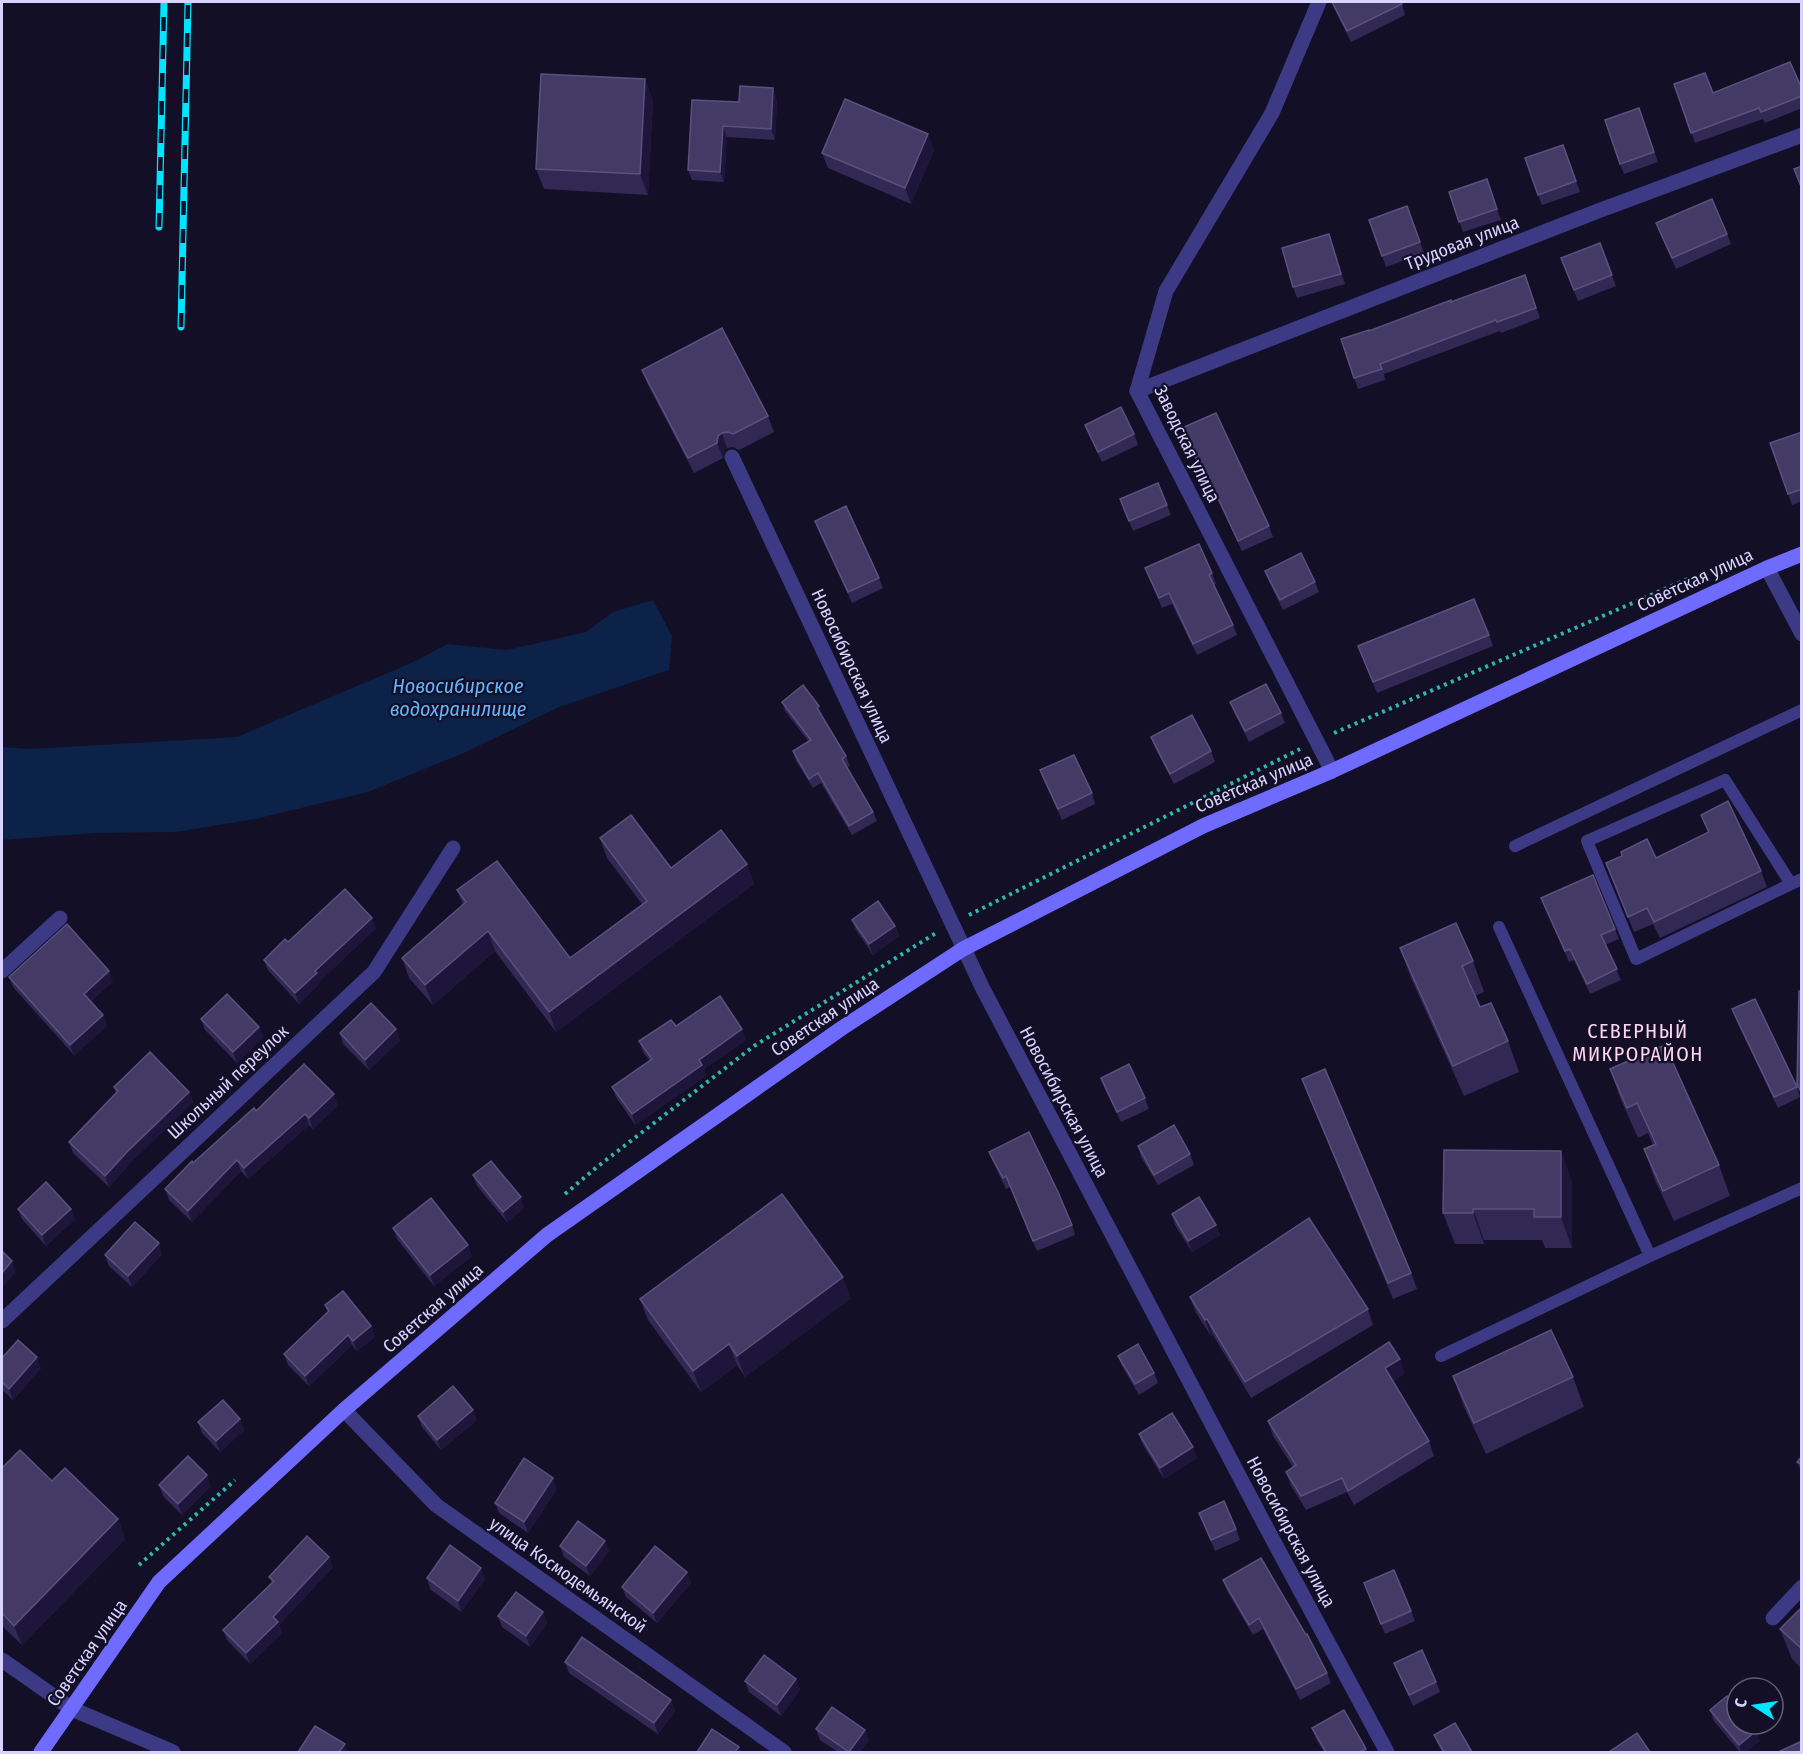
<svg xmlns="http://www.w3.org/2000/svg" width="1803" height="1754" font-family="'Fira Sans Condensed',sans-serif">
  <rect width="100%" height="100%" fill="#130f26"/>
  <path fill="#0c2248" d="M653 600 672 636 669 670 559 707 466 752 368 792 255 819 176 832 95 833 2 840V747L30 749 237 737 418 660 447 644 507 650 586 632 613 612Z"/>
  <g fill="none" stroke-linecap="round" stroke-linejoin="round">
    <g stroke="#2fb8b0" stroke-width="4" stroke-dasharray="3 4.5" stroke-linecap="butt">
      <path d="M1334 733 1690 578"/>
      <path d="M969 915 1300 749"/>
      <path d="M565 1194 597 1167 754 1046 936 933"/>
      <path d="M139 1565 235 1480"/>
    </g>
    <g stroke="#3d3a85" stroke-width="12">
      <path d="M1515 846 1802 710"/>
      <path d="M1791 884 1725 780 1587 841 1636 959 1791 884 1802 879"/>
      <path d="M1499 927 1650 1256"/>
      <path d="M1441 1356 1650 1256 1802 1188"/>
    </g>
    <g stroke="#3d3a85" stroke-width="15">
      <path d="M1319 2 1272 113 1166 291 1137 391 1332 771"/>
      <path d="M1137 391 1598 211 1802 135"/>
      <path d="M732 457 983 989 1266 1527 1387 1752"/>
      <path d="M1767 568 1802 634"/>
      <path d="M2 971 60 918"/>
      <path d="M2 1321 374 972 453 848"/>
      <path d="M344 1410 436 1505 784 1752"/>
      <path d="M1773 1618 1802 1587"/>
      <path d="M2 1660 72 1709 173 1752"/>
    </g>
    <path stroke="#6f6bff" stroke-width="15" d="M41 1752 159 1582 344 1410 547 1235 842 1028 963 949 1203 826 1332 771 1767 568 1802 554"/>
    <defs>
      <g id="rail">
        <path d="M159 227 164 2"/>
        <path d="M181 327 188 2"/>
      </g>
    </defs>
    <use href="#rail" stroke="#00e5ff" stroke-width="7"/>
    <use href="#rail" stroke="#130f26" stroke-width="4.5" stroke-dasharray="14" stroke-linecap="butt"/>
  </g>
  <g fill="#312854">
    <path d="M1332 2 1402 4 1405 15 1351 42 1336 12Z"/>
    <path d="M1674 84 1713 93 1802 89V108L1765 123 1763 119 1695 143Z"/>
    <path d="M777 99 775 140 727 137 724 182 692 180 688 170 739 102Z"/>
    <path d="M653 100 648 195 544 189 536 169Z"/>
    <path d="M1639 108 1658 162 1624 174 1620 164Z"/>
    <path d="M928 134 934 150 911 204 828 168 822 153Z"/>
    <path d="M1563 145 1580 192 1542 205 1538 195Z"/>
    <path d="M1487 179 1501 220 1463 232 1449 192Z"/>
    <path d="M1407 206 1424 253 1386 267 1369 220Z"/>
    <path d="M1656 223 1727 234 1731 244 1676 269Z"/>
    <path d="M1600 243 1616 286 1578 301 1561 258Z"/>
    <path d="M1333 245 1345 284 1297 298 1293 287Z"/>
    <path d="M1525 275 1540 318 1501 333 1500 331 1384 374 1385 380 1358 389 1341 339 1369 331Z"/>
    <path d="M642 370 768 416 774 432 739 450 733 447 727 448 724 452 723 458 694 473 648 385Z"/>
    <path d="M1085 425 1134 434 1138 445 1102 462 1089 435Z"/>
    <path d="M1182 428 1269 526 1273 537 1242 551 1212 487 1209 489Z"/>
    <path d="M1802 432V501L1792 505 1770 443Z"/>
    <path d="M1158 483 1171 515 1133 531 1120 499Z"/>
    <path d="M815 521 879 578 883 588 852 603 819 532Z"/>
    <path d="M1145 568 1212 573 1216 584 1214 585 1233 625 1237 635 1197 655 1172 604 1162 608Z"/>
    <path d="M1265 571 1315 582 1319 592 1283 610 1269 582Z"/>
    <path d="M1489 635 1493 646 1377 693 1358 646Z"/>
    <path d="M782 702 819 706 823 716H822L846 756 850 766 847 767 873 812 877 821 852 835 821 783 813 788 796 761 793 751 809 742 785 711Z"/>
    <path d="M1230 702 1281 713 1285 723 1249 742 1234 712Z"/>
    <path d="M1151 737 1211 751 1215 762 1174 784 1155 748Z"/>
    <path d="M1040 770 1092 793 1095 804 1062 820 1044 781Z"/>
    <path d="M1701 815 1761 871 1767 887 1660 938 1653 924 1634 932 1606 863 1656 858 1708 833Z"/>
    <path d="M600 838 671 868 747 864 754 884 556 1032 495 951 433 1005 409 978 402 958 463 905 457 890 570 958 642 904 607 858Z"/>
    <path d="M1541 898 1615 929 1619 939 1605 945 1621 980 1590 994 1574 960 1569 962Z"/>
    <path d="M852 920 895 926 899 936 873 955 856 930Z"/>
    <path d="M376 928 320 981V983L299 1004 268 970 264 960 288 942Z"/>
    <path d="M1400 948 1473 961 1484 992 1475 996 1480 1007 1508 1041 1519 1072 1464 1096 1411 978Z"/>
    <path d="M9 977 113 981 91 1001 103 1015 107 1026 74 1055 13 987Z"/>
    <path d="M1732 1009 1797 1087 1800 1097 1778 1108 1736 1020Z"/>
    <path d="M201 1019 259 1027 263 1037 237 1063 205 1030Z"/>
    <path d="M676 1026 746 1040 704 1069 706 1076 635 1125 616 1097 612 1087 650 1061 643 1052 639 1041Z"/>
    <path d="M396 1029 400 1040 369 1070 343 1044 340 1033Z"/>
    <path d="M1610 1069 1719 1165 1730 1196 1674 1221 1655 1180 1644 1149 1653 1145 1648 1133 1638 1138 1621 1100Z"/>
    <path d="M1101 1078 1145 1098 1149 1109 1121 1122 1105 1089Z"/>
    <path d="M1302 1079 1411 1273 1417 1289 1393 1299 1308 1095Z"/>
    <path d="M114 1087 189 1092 193 1102 131 1162 109 1187 73 1153 69 1142 116 1093Z"/>
    <path d="M338 1105 313 1129 309 1125 248 1179 241 1171 192 1222 169 1200 165 1189 193 1163 256 1111Z"/>
    <path d="M1138 1146 1190 1154 1194 1165 1158 1185 1141 1157Z"/>
    <path d="M989 1152 1072 1225 1075 1235 1037 1251 1010 1187 1006 1189 993 1162Z"/>
    <path d="M473 1175 524 1208 507 1222 477 1186Z"/>
    <path d="M1572 1181V1248H1545L1542 1240H1484V1244H1455L1443 1213Z"/>
    <path d="M18 1209H71L75 1219 46 1246 22 1219Z"/>
    <path d="M1172 1214 1216 1225 1220 1235 1192 1252 1175 1225Z"/>
    <path d="M393 1228 472 1256 434 1286 397 1239Z"/>
    <path d="M162 1254 132 1287 109 1266 105 1255Z"/>
    <path d="M1190 1297 1368 1309 1373 1325 1251 1398 1213 1335 1211 1336 1196 1313Z"/>
    <path d="M851 1298 745 1377 737 1365 701 1392 648 1320 640 1299Z"/>
    <path d="M325 1305 371 1326 375 1337 357 1351 352 1345 309 1386 288 1365 284 1354 328 1313Z"/>
    <path d="M1118 1356 1154 1373 1158 1383 1139 1395 1122 1366Z"/>
    <path d="M2 1358 41 1368 13 1400 2 1390Z"/>
    <path d="M1405 1373 1393 1381 1429 1441 1434 1456 1354 1505 1347 1492 1306 1510 1291 1486 1286 1472 1293 1467 1273 1436 1268 1421Z"/>
    <path d="M1453 1376 1573 1377 1584 1407 1486 1454 1464 1407Z"/>
    <path d="M418 1416 477 1420 441 1450 422 1427Z"/>
    <path d="M240 1419 244 1430 220 1452 202 1433 198 1422Z"/>
    <path d="M1139 1434 1197 1458 1164 1479 1143 1445Z"/>
    <path d="M1802 1456V1474L1797 1462Z"/>
    <path d="M2 1468 52 1481 118 1519 125 1539 22 1645 2 1626Z"/>
    <path d="M159 1485 211 1486 182 1515 163 1496Z"/>
    <path d="M557 1489 528 1533 499 1513 495 1503Z"/>
    <path d="M1199 1513 1236 1529 1240 1540 1215 1551Z"/>
    <path d="M560 1546 609 1551 590 1576 564 1557Z"/>
    <path d="M333 1567 279 1625 282 1633 250 1664 227 1640 223 1630 272 1583 269 1577Z"/>
    <path d="M687 1572 691 1583 657 1623 626 1597 622 1587Z"/>
    <path d="M427 1578 485 1579 461 1612 430 1589Z"/>
    <path d="M1223 1580 1306 1635 1327 1673 1331 1683 1300 1700 1263 1629 1253 1635 1227 1591Z"/>
    <path d="M1364 1583 1411 1611 1415 1621 1385 1634Z"/>
    <path d="M1802 1607V1669L1792 1659 1780 1629Z"/>
    <path d="M543 1612 547 1623 530 1647 502 1627 498 1616Z"/>
    <path d="M565 1662 671 1700 675 1711 658 1734 569 1673Z"/>
    <path d="M1394 1663 1436 1682 1440 1692 1413 1706Z"/>
    <path d="M796 1679 800 1690 781 1716 749 1692 745 1681Z"/>
    <path d="M1710 1710 1760 1741 1746 1752H1740L1714 1721Z"/>
    <path d="M1312 1728 1366 1749 1367 1752H1324L1316 1739Z"/>
    <path d="M816 1729 869 1740 860 1752H838L820 1740Z"/>
    <path d="M1434 1735 1472 1752H1442L1438 1745Z"/>
  </g>
  <g fill="#1d163a">
    <path d="M645 79 653 100 648 195 640 174Z"/>
    <path d="M773 88 777 99 775 140 771 129Z"/>
    <path d="M723 126 727 137 724 182 720 172Z"/>
    <path d="M928 134 934 150 911 204 905 188Z"/>
    <path d="M1329 234 1333 245 1345 284 1341 274Z"/>
    <path d="M722 433 727 448 724 452 723 458 717 443 718 436Z"/>
    <path d="M819 706 823 716 820 717 817 708Z"/>
    <path d="M747 864 754 884 556 1032 549 1012Z"/>
    <path d="M372 918 376 928 320 981V983L299 1004 295 993 315 971Z"/>
    <path d="M895 926 899 936 873 955 869 944Z"/>
    <path d="M488 931 495 951 433 1005 425 985Z"/>
    <path d="M109 971 113 981 87 1004 84 994Z"/>
    <path d="M103 1015 107 1026 74 1055 70 1045Z"/>
    <path d="M259 1027 263 1037 237 1063 233 1052Z"/>
    <path d="M396 1029 400 1040 369 1070 365 1060Z"/>
    <path d="M742 1029 746 1040 704 1069 706 1076 635 1125 632 1114 699 1060Z"/>
    <path d="M189 1092 193 1102 131 1162 109 1187 105 1176 127 1152Z"/>
    <path d="M334 1094 338 1105 313 1129 309 1118Z"/>
    <path d="M305 1114 309 1125 248 1179 244 1168Z"/>
    <path d="M1561 1151 1572 1181V1248L1561 1217Z"/>
    <path d="M237 1160 241 1171 192 1222 188 1211Z"/>
    <path d="M521 1197 524 1208 507 1222 503 1212Z"/>
    <path d="M71 1209 75 1219 46 1246 42 1235Z"/>
    <path d="M1473 1209 1484 1240V1244L1473 1213Z"/>
    <path d="M1216 1225 1220 1235 1192 1252 1188 1241Z"/>
    <path d="M159 1243 162 1254 132 1287 128 1276Z"/>
    <path d="M468 1245 472 1256 434 1286 430 1275Z"/>
    <path d="M12 1261 16 1272 2 1288V1273Z"/>
    <path d="M843 1277 851 1298 745 1377 737 1356Z"/>
    <path d="M1207 1319 1213 1335 1211 1336 1205 1320Z"/>
    <path d="M371 1326 375 1337 357 1351 353 1341Z"/>
    <path d="M348 1335 352 1345 309 1386 305 1376Z"/>
    <path d="M729 1344 737 1365 701 1392 693 1371Z"/>
    <path d="M37 1357 41 1368 13 1400 9 1389Z"/>
    <path d="M1400 1359 1405 1373 1390 1383 1385 1368Z"/>
    <path d="M473 1410 477 1420 441 1450 437 1440Z"/>
    <path d="M240 1419 244 1430 220 1452 216 1441Z"/>
    <path d="M1193 1447 1197 1458 1164 1479 1160 1468Z"/>
    <path d="M207 1475 211 1486 182 1515 178 1504Z"/>
    <path d="M553 1478 557 1489 528 1533 524 1522Z"/>
    <path d="M118 1519 125 1539 22 1645 14 1626Z"/>
    <path d="M605 1541 609 1551 590 1576 586 1566Z"/>
    <path d="M329 1557 333 1567 279 1625 282 1633 250 1664 246 1653 273 1617Z"/>
    <path d="M481 1568 485 1579 461 1612 458 1601Z"/>
    <path d="M687 1572 691 1583 657 1623 653 1613Z"/>
    <path d="M543 1612 547 1623 530 1647 526 1636Z"/>
    <path d="M796 1679 800 1690 781 1716 777 1705Z"/>
    <path d="M671 1700 675 1711 658 1734 654 1723Z"/>
    <path d="M865 1730 869 1740 860 1752H849Z"/>
    <path d="M1756 1731 1760 1741 1746 1752H1741L1739 1745Z"/>
    <path d="M345 1744 348 1752H339Z"/>
    <path d="M739 1747 741 1752H735Z"/>
  </g>
  <g fill="#433a66" stroke="#5a527e" stroke-width="1.5">
    <path d="M1332 2H1400L1402 4 1347 31Z"/>
    <path d="M1790 62 1802 89V96L1761 112 1759 108 1691 133 1674 84 1705 73 1713 93Z"/>
    <path d="M541 74 645 79 640 174 536 169Z"/>
    <path d="M740 86 773 88 771 129 723 126 720 172 688 170 692 100 739 102Z"/>
    <path d="M845 99 928 134 905 188 822 153Z"/>
    <path d="M1639 108 1654 152 1620 164 1605 120Z"/>
    <path d="M1563 145 1576 181 1538 195 1525 158Z"/>
    <path d="M1802 166V189L1794 169Z"/>
    <path d="M1487 179 1497 209 1459 222 1449 192Z"/>
    <path d="M1712 199 1727 234 1672 258 1656 223Z"/>
    <path d="M1407 206 1420 242 1382 256 1369 220Z"/>
    <path d="M1329 234 1341 274 1293 287 1282 248Z"/>
    <path d="M1600 243 1612 275 1574 290 1561 258Z"/>
    <path d="M1525 275 1536 308 1497 322 1496 320 1380 364 1382 369 1354 378 1341 339 1369 330V331L1451 300V302Z"/>
    <path d="M722 328 768 416 733 434 728 432 722 433 718 436 717 443 688 458 642 370Z"/>
    <path d="M1121 407 1134 434 1098 452 1085 425Z"/>
    <path d="M1216 413 1269 526 1238 541 1208 477 1205 478 1182 428Z"/>
    <path d="M1802 432V489L1788 494 1770 443Z"/>
    <path d="M1158 483 1167 505 1129 521 1120 499Z"/>
    <path d="M846 506 879 578 848 592 815 521Z"/>
    <path d="M1199 544 1212 573 1209 575 1233 625 1193 644 1169 593 1159 598 1145 568Z"/>
    <path d="M1301 553 1315 582 1280 600 1265 571Z"/>
    <path d="M1474 599 1489 635 1373 682 1358 646Z"/>
    <path d="M1266 684 1281 713 1245 731 1230 702Z"/>
    <path d="M803 685 819 706 817 708 846 756 842 759 873 812 849 826 818 773 809 779 793 751 811 740 782 702Z"/>
    <path d="M1192 715 1211 751 1170 774 1151 737Z"/>
    <path d="M1074 755 1092 793 1058 809 1040 770Z"/>
    <path d="M1728 801 1761 871 1654 922 1647 908 1628 917 1606 863 1622 856 1621 852 1647 839 1656 858 1709 832 1701 815Z"/>
    <path d="M631 815 671 868 721 830 747 864 549 1012 488 931 425 985 402 958 466 902 457 890 497 861 570 958 647 901 600 838Z"/>
    <path d="M1593 875 1615 929 1601 935 1617 969 1587 984 1570 949 1565 951 1541 898Z"/>
    <path d="M345 889 372 918 315 971 317 973 295 993 264 960 285 939 288 942Z"/>
    <path d="M878 901 895 926 869 944 852 920Z"/>
    <path d="M1456 923 1473 961 1462 966 1480 1007 1491 1003 1508 1041 1453 1066 1400 948Z"/>
    <path d="M67 924 109 971 84 994 103 1015 70 1045 9 977Z"/>
    <path d="M1799 991H1802V1094L1797 1084Z"/>
    <path d="M227 994 259 1027 233 1052 201 1019Z"/>
    <path d="M720 996 742 1029 699 1060 702 1065 632 1114 612 1087 652 1059 639 1041 671 1020 676 1026Z"/>
    <path d="M1755 999 1797 1087 1774 1097 1732 1009Z"/>
    <path d="M371 1003 396 1029 365 1060 340 1033Z"/>
    <path d="M1665 1045 1719 1165 1663 1191 1644 1149 1656 1144 1637 1103 1627 1108 1610 1069Z"/>
    <path d="M150 1052 189 1092 127 1152 105 1176 69 1142 118 1091 114 1087Z"/>
    <path d="M304 1064 334 1094 309 1118 305 1114 244 1168 237 1160 188 1211 165 1189 192 1161 193 1163 254 1108 256 1111Z"/>
    <path d="M1129 1064 1145 1098 1117 1112 1101 1078Z"/>
    <path d="M1325 1069 1411 1273 1388 1283 1302 1079Z"/>
    <path d="M1174 1125 1190 1154 1154 1175 1138 1146Z"/>
    <path d="M1029 1132 1058 1192 1072 1225 1033 1241 1006 1176 1003 1178 989 1152Z"/>
    <path d="M1444 1150 1561 1151V1217H1534V1209H1473V1213H1443Z"/>
    <path d="M491 1161 521 1197 503 1212 473 1175Z"/>
    <path d="M46 1182 71 1209 42 1235 18 1209Z"/>
    <path d="M782 1194 843 1277 737 1356 729 1344 693 1371 640 1299Z"/>
    <path d="M1199 1197 1216 1225 1188 1241 1172 1214Z"/>
    <path d="M431 1198 468 1245 430 1275 393 1228Z"/>
    <path d="M1309 1218 1368 1309 1245 1382 1207 1319 1205 1320 1190 1297Z"/>
    <path d="M135 1222 159 1243 128 1276 105 1255Z"/>
    <path d="M2 1251 12 1261 2 1273Z"/>
    <path d="M343 1291 371 1326 353 1341 348 1335 305 1376 284 1354 329 1311 325 1305Z"/>
    <path d="M1551 1330 1573 1377 1474 1423 1453 1376Z"/>
    <path d="M18 1340 37 1357 9 1389 2 1382V1358Z"/>
    <path d="M1389 1342 1400 1359 1385 1368 1429 1441 1348 1491 1342 1478 1301 1496 1286 1472 1296 1465 1268 1421Z"/>
    <path d="M1138 1344 1154 1373 1135 1384 1118 1356Z"/>
    <path d="M453 1386 473 1410 437 1440 418 1416Z"/>
    <path d="M223 1400 240 1419 216 1441 198 1422Z"/>
    <path d="M1172 1413 1193 1447 1160 1468 1139 1434Z"/>
    <path d="M20 1450 52 1481 65 1468 118 1519 14 1626 2 1613V1468Z"/>
    <path d="M188 1456 207 1475 178 1504 159 1485Z"/>
    <path d="M1802 1456V1465L1797 1462Z"/>
    <path d="M524 1458 553 1478 524 1522 495 1503Z"/>
    <path d="M1224 1501 1236 1529 1211 1540 1199 1513Z"/>
    <path d="M578 1521 605 1541 586 1566 560 1546Z"/>
    <path d="M307 1536 329 1557 273 1617 278 1622 246 1653 223 1630 274 1581 269 1577Z"/>
    <path d="M450 1545 481 1568 458 1601 427 1578Z"/>
    <path d="M655 1546 687 1572 653 1613 622 1587Z"/>
    <path d="M1261 1558 1306 1635 1307 1634 1327 1673 1296 1689 1259 1618 1249 1625 1223 1580Z"/>
    <path d="M1394 1570 1411 1611 1381 1624 1364 1583Z"/>
    <path d="M516 1592 543 1612 526 1636 498 1616Z"/>
    <path d="M1802 1607V1649L1780 1629Z"/>
    <path d="M582 1637 671 1700 654 1723 565 1662Z"/>
    <path d="M1422 1650 1436 1682 1409 1695 1394 1663Z"/>
    <path d="M764 1655 796 1679 777 1705 745 1681Z"/>
    <path d="M1727 1696 1737 1708V1724H1750L1756 1731 1739 1745 1710 1710Z"/>
    <path d="M832 1707 865 1730 849 1752 816 1729Z"/>
    <path d="M1344 1710 1366 1749 1359 1752H1326L1312 1728Z"/>
    <path d="M1455 1723 1472 1752H1444L1434 1735Z"/>
    <path d="M315 1726 345 1744 339 1752H298Z"/>
    <path d="M712 1729 739 1747 735 1752H697Z"/>
    <path d="M1637 1733 1650 1752H1609Z"/>
    <path d="M1802 1741V1752H1778Z"/>
  </g>
  <g text-anchor="middle" stroke-width="4.5" stroke-linejoin="round" paint-order="stroke">
    <g font-size="18" fill="#d9d4ff" stroke="#130f26">
      <text transform="translate(1462 243) rotate(-21)" y="6">Трудовая улица</text>
      <text transform="translate(1187 444) rotate(64)" y="6">Заводская улица</text>
      <text transform="translate(1695 580) rotate(-25)" y="6">Советская улица</text>
      <text transform="translate(852 666) rotate(65)" y="6">Новосибирская улица</text>
      <text transform="translate(1254 783) rotate(-23)" y="6">Советская улица</text>
      <text transform="translate(825 1017) rotate(-34)" y="6">Советская улица</text>
      <text transform="translate(228 1082) rotate(-43)" y="6">Школьный переулок</text>
      <text transform="translate(1064 1102) rotate(62)" y="6">Новосибирская улица</text>
      <text transform="translate(433 1308) rotate(-41)" y="6">Советская улица</text>
      <text transform="translate(1291 1532) rotate(62)" y="6">Новосибирская улица</text>
      <text transform="translate(568 1575) rotate(35)" y="6">улица Космодемьянской</text>
      <text transform="translate(87 1653) rotate(-55)" y="6">Советская улица</text>
    </g>
    <g font-size="20" font-style="italic" fill="#62b6ff" stroke="#130f26">
      <text x="458" y="693">Новосибирское<tspan x="458" dy="23">водохранилище</tspan></text>
    </g>
    <g font-size="20" letter-spacing="1.5" fill="#ffd6f0" stroke="#130f26">
      <text x="1638" y="1038">СЕВЕРНЫЙ<tspan x="1638" dy="23">МИКРОРАЙОН</tspan></text>
    </g>
  </g>
  <rect width="1803" height="1754" fill="none" stroke="#d9d4ff" stroke-width="6"/>
  <g transform="translate(1755 1706) rotate(282)"><circle r="28" fill="#130f26" stroke="#625e7d" stroke-width="1.5"/>
  <path d="M0-4.5L10 22L0 15L-10 22Z" fill="#00e5ff"/>
  <text y="-9" font-size="16" font-weight="bold" text-anchor="middle" fill="#d9d4ff">С</text>
  </g>
</svg>
